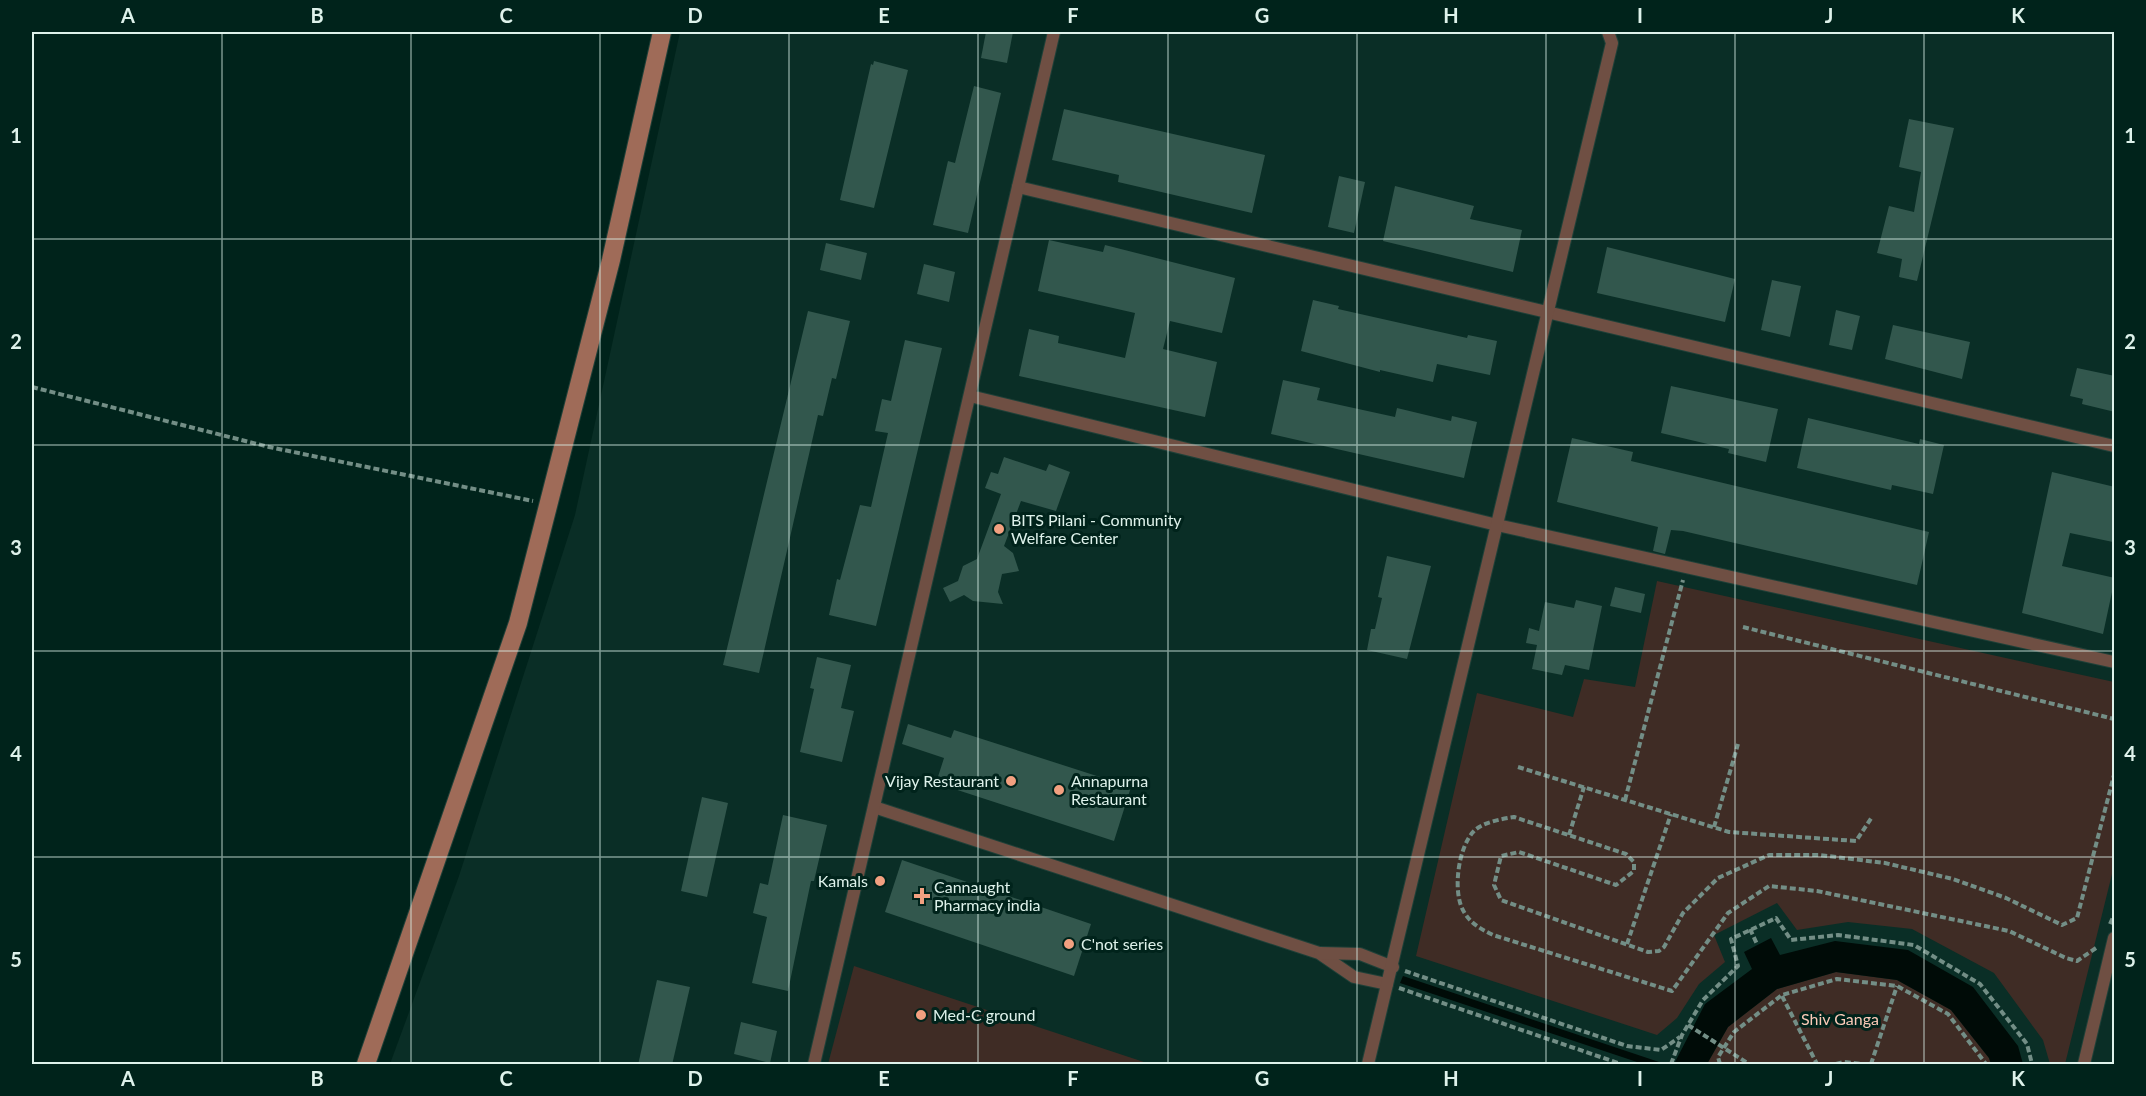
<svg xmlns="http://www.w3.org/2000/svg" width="2146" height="1096" font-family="Lato,sans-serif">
  <rect width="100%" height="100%" fill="#00231b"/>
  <path fill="#0a2e26" d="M680 32H2114V1064H390L459 876 575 515Z"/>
  <g fill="#3f2c25">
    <path d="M1657 581 2114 682V866L2065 1064H2050L2043 1040 1994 973 1912 929 1848 922 1797 930 1777 903 1714 935 1725 962 1699 984 1677 1018 1657 1035 1416 956 1477 693 1573 717 1584 679 1635 687Z"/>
    <path d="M854 966 1150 1064H828Z"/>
    <path d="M1836 972 1897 980 1951 1010 1989 1058 1991 1064H1707L1728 1027 1777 989Z"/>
  </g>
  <g fill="#000b07">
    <path d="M1771 938 1780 955 1835 941 1908 950 1973 987 2018 1046 2023 1064H1991L1989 1058 1951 1010 1897 980 1836 972 1777 989 1728 1027 1707 1064H1674L1705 1004 1752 969 1744 952Z"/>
    <path d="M1403 976 1665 1064H1643L1400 983Z"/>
  </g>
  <g fill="#32574d">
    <path d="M986 32H1013L1007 63 981 58Z"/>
    <path d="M874 61 908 70 874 208 840 200 871 64 873 65Z"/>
    <path d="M974 86 1001 93 968 233 933 225 948 161 955 163Z"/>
    <path d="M1064 109 1265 155 1252 213 1118 182 1119 175 1052 160Z"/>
    <path d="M1909 119 1954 128 1917 281 1899 277 1902 259 1877 253 1889 206 1914 212 1921 172 1899 167Z"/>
    <path d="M1339 176 1365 182 1354 233 1328 227Z"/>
    <path d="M1395 186 1474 206 1470 219 1522 230 1513 272 1383 241Z"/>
    <path d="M1049 240 1103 252 1105 245 1235 278 1222 333 1170 321 1163 349 1217 362 1205 417 1019 376 1029 329 1059 336 1058 343 1125 358 1135 313 1038 291Z"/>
    <path d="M826 243 867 253 861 280 820 270Z"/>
    <path d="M1607 247 1735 279 1725 322 1597 293Z"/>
    <path d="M924 264 955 272 949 302 917 294Z"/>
    <path d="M1772 280 1801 286 1790 337 1761 330Z"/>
    <path d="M1313 300 1339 306 1338 309 1467 338 1468 335 1497 341 1490 375 1437 364 1433 382 1380 370V372L1301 351Z"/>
    <path d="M1836 310 1860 316 1852 350 1829 345Z"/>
    <path d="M808 311 850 321 836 379 832 378 823 416 818 415 759 673 723 665Z"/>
    <path d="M1893 325 1970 342 1962 379 1885 359Z"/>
    <path d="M905 340 942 348 876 626 829 615 837 579 840 580 860 505 871 507 888 433 875 431 882 399 891 401Z"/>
    <path d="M2077 368 2115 376V412L2082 404 2083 399 2070 396Z"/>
    <path d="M1283 380 1320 388 1317 400 1395 417 1397 408 1451 421 1452 416 1477 422 1464 478 1271 434Z"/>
    <path d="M1671 386 1778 409 1766 462 1728 453 1729 449 1661 433Z"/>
    <path d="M1808 418 1919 444 1920 439 1944 445 1933 494 1892 485 1891 490 1797 468Z"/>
    <path d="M1572 438 1633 452 1631 461 1929 532 1917 585 1683 531 1671 530 1665 554 1653 551 1658 527 1557 502Z"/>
    <path d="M1004 457 1046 471 1049 464 1070 472 1056 511 1021 501 1004 546 1013 553 1019 571 1002 574 998 592 1003 604 973 601 964 595 950 602 943 588 958 581 963 566 977 559 1001 494 985 488 991 472 998 474Z"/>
    <path d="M2052 472 2115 487 2113 542 2070 533 2062 566 2115 578 2103 634 2022 613Z"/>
    <path d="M1387 556 1431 566 1407 659 1367 650 1371 629H1375L1382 598 1378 597Z"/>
    <path d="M1615 587 1645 594 1641 613 1610 606Z"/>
    <path d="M1576 600 1602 606 1589 670 1565 665 1562 675 1532 669 1537 645 1526 643 1529 628 1539 631 1545 602 1574 608Z"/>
    <path d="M817 657 851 665 841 708 854 711 842 762 800 752 814 689 810 688Z"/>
    <path d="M908 724 951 738 954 730 1131 787 1114 841 936 783 944 758 902 744Z"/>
    <path d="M702 797 728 803 707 897 681 891Z"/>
    <path d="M783 815 827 825 814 881H811L788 991 752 983 767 917 753 913 760 883 768 885Z"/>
    <path d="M902 860 1091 924 1074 976 885 912Z"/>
    <path d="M657 980 690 987 672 1065H638Z"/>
    <path d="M741 1022 777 1031 770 1063 734 1054Z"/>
  </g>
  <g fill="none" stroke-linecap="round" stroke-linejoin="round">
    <defs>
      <g id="lane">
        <path d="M1018 187 2114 446"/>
        <path d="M970 396 1497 525 2114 662"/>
        <path d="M874 807 1319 953 1354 977 1387 984"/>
        <path d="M1320 953 1360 954 1393 967"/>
        <path d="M814 1064 1054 32"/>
        <path d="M1368 1064 1612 43 1608 32"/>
        <path d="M2084 1064 2114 938"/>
      </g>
      <path id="secondary" d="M366 1064 518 623 611 260 662 32"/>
    </defs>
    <use href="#lane" stroke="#1f4038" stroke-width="14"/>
    <use href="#secondary" stroke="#1f4038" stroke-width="20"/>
    <g stroke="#738e86" stroke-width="4" stroke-dasharray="6 3" stroke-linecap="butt">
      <path d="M32 387 269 447 533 501"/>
      <path d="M1743 627 2114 719"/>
      <path d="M1518 767 1729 832 1856 841 1872 817"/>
      <path d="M1625 800 1683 580"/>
      <path d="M1714 827 1738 744"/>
      <path d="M1569 835 1584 787"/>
      <path d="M2110 924 2114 915"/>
      <path d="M1750 929 1757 944"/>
      <path d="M1627 944 1671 814"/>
      <path d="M2096 948 2077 961 2066 958 2009 931 1817 891 1769 886 1728 913 1672 991 1493 935C1481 929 1471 924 1464 912 1452 893 1458 847 1474 831 1483 822 1502 819 1514 817L1626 854 1634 862V871L1616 885 1519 852 1501 856 1494 885 1501 900 1648 952 1659 951 1664 947 1683 913 1718 878 1769 855H1819L1885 863 1953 879 2006 898 2062 925 2077 918 2114 775"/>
      <path d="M1405 971 1627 1046 1661 1050 1680 1037"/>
      <path d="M1399 988 1621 1064"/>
      <path d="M1782 996 1817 1064"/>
      <path d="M1688 1025 1749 1064"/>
      <path d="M1671 1064 1682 1035 1703 1000 1738 966 1731 939 1776 918 1791 940 1838 935 1914 945 1980 984 2027 1044 2032 1064"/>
      <path d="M1720 1064 1718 1057 1734 1032 1782 995 1837 979 1897 986 1948 1014 1986 1064"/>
      <path d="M1836 1064 1844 1062 1862 1064"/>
      <path d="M1871 1064 1897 986"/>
    </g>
    <use href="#lane" stroke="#6f4f43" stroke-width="12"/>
    <use href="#secondary" stroke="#9f6b58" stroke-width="18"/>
  </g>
  <path fill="none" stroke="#def2eb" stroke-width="1.5" stroke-opacity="0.55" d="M222 32V1064M411 32V1064M600 32V1064M789 32V1064M978 32V1064M1168 32V1064M1357 32V1064M1546 32V1064M1735 32V1064M1924 32V1064M32 239H2114M32 445H2114M32 651H2114M32 857H2114"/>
  <g fill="#f2a080" stroke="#00231b" stroke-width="2">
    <circle cx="999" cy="529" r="6"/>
    <circle cx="1011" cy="781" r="6"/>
    <circle cx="1059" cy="790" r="6"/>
    <circle cx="880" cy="881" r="6"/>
    <path d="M919 887h6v6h6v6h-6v6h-6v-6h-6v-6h6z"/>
    <circle cx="1069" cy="944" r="6"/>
    <circle cx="921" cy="1015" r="6"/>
  </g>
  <g text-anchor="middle" stroke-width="6" stroke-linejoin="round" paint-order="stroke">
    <g font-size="16" fill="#def2eb" stroke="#00231b" text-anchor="start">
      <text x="1011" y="526">BITS Pilani - Community<tspan x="1011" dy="18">Welfare Center</tspan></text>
      <text x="999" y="787" text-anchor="end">Vijay Restaurant</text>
      <text x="1071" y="787">Annapurna<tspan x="1071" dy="18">Restaurant</tspan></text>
      <text x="868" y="887" text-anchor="end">Kamals</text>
      <text x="934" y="893">Cannaught<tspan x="934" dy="18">Pharmacy india</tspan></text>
      <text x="1081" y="950">C'not series</text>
      <text x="933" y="1021">Med-C ground</text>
    </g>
    <g font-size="16" fill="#fbcab8" stroke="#00231b">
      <text x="1840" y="1025">Shiv Ganga</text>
    </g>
  </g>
  <rect width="2146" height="1096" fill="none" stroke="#00231b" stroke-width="66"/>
  <rect x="33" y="33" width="2080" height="1030" fill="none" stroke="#def2eb" stroke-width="2"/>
  <g font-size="20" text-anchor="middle" font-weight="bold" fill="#def2eb">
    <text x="128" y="23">A</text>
    <text x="317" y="23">B</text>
    <text x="506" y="23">C</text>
    <text x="695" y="23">D</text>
    <text x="884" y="23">E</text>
    <text x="1073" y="23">F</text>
    <text x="1262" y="23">G</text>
    <text x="1451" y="23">H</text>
    <text x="1640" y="23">I</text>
    <text x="1829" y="23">J</text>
    <text x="2018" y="23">K</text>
    <text x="16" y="143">1</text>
    <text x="2130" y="143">1</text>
    <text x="16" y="349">2</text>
    <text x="2130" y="349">2</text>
    <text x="16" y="555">3</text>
    <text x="2130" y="555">3</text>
    <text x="16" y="761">4</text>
    <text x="2130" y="761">4</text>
    <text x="16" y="967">5</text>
    <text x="2130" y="967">5</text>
    <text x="128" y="1086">A</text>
    <text x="317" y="1086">B</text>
    <text x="506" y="1086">C</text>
    <text x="695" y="1086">D</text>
    <text x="884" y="1086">E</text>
    <text x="1073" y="1086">F</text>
    <text x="1262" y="1086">G</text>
    <text x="1451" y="1086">H</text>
    <text x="1640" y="1086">I</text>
    <text x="1829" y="1086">J</text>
    <text x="2018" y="1086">K</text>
  </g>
</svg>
